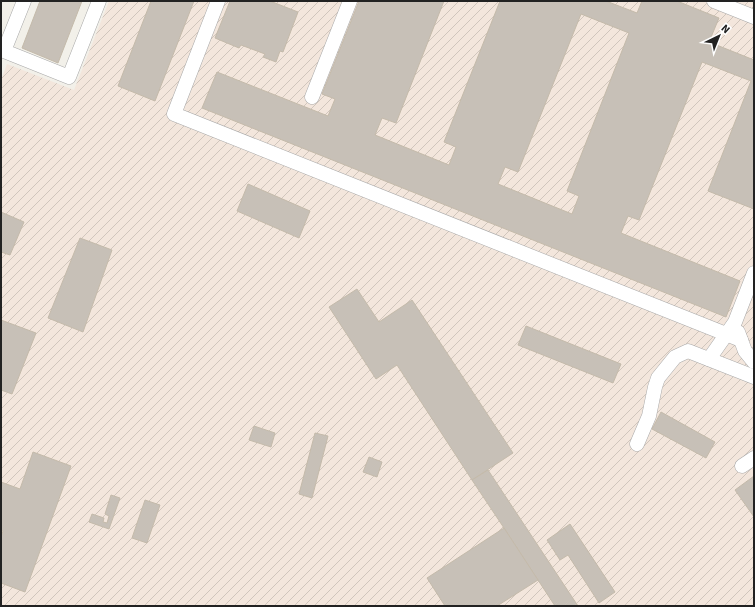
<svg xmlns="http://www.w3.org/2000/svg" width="755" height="607" font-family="'Source Sans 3',sans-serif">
  <defs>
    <pattern id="military-furrows" width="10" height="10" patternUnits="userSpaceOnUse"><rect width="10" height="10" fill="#f3e6dc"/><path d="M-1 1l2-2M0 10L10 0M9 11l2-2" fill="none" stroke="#d0c5bc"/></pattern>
  </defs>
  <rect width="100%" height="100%" fill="#f2f0e9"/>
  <path fill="url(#military-furrows)" d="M109 1H754V606H1V80L7 64 74 90Z"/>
  <g fill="#c7c0b7" stroke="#c4baaa" fill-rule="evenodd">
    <path d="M40 1H82L58 63 22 48Z"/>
    <path d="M151 1H194L155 101 118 86Z"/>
    <path d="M230 1H270L298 12 283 52 280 51 276 62 263 57 265 54 241 45 239 48 215 38Z"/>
    <path d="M359 1H444L396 123 382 118 375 135 449 165 456 147 444 142 500 1H606L637 13 642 1H677L719 18 709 42 754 60V209L708 191 751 81 702 62 639 220 628 216 621 233 740 281 726 317 202 108 217 72 328 116 335 99 322 94ZM581 14 629 33 567 191 579 196 572 214 498 184 505 167 518 172Z"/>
    <path d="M248 184 310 211 299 238 237 211Z"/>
    <path d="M1 212 24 222 10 255 1 252Z"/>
    <path d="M80 238 112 250 83 332 48 318Z"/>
    <path d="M357 289 379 322 412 300 513 453 472 480 397 365 376 379 329 307Z"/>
    <path d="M1 320 36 333 12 394 1 390Z"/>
    <path d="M526 326 621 364 613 383 518 345Z"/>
    <path d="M661 412 715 442 706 458 652 429Z"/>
    <path d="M254 426 275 433 271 447 249 440Z"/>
    <path d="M315 433 328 436 312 498 299 494Z"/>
    <path d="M33 452 71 466 25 592 1 583V537L3 531 1 530V482L20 489Z"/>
    <path d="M369 457 382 462 377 477 363 472Z"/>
    <path d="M488 470 578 606H555L504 528 472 480Z"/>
    <path d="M754 476V517L735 490Z"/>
    <path d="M111 495 120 498 109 529 89 522 92 514 104 518 103 522 107 523 109 516 105 514Z"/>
    <path d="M145 500 160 505 147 543 132 538Z"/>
    <path d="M570 524 615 592 599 603 568 555 560 560 547 540Z"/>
    <path d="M504 528 538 580 497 606H445L427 578Z"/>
  </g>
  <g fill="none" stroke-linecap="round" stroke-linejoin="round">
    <defs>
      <g id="minor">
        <path d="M24 1 4 51 69 77 99 1"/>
        <path d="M218 1 174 114 741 340"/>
        <path d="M714 1 754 17"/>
        <path d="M312 97 350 1"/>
        <path d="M738 332 745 351 754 362"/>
        <path d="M709 359 735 322 754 273"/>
        <path d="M637 444 649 416 655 387 658 378 675 357 688 351 754 377"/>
        <path d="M742 466 754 458"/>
      </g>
    </defs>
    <use href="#minor" stroke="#a9a9a9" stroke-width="15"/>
    <use href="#minor" stroke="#fff" stroke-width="14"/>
  </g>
  <rect width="755" height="607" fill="none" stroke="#222222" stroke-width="4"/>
  <g transform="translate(719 36) rotate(43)" stroke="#ffffff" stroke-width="3" paint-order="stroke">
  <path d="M0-3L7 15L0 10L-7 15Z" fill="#222222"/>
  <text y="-6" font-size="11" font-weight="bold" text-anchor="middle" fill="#222222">N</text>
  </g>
</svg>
